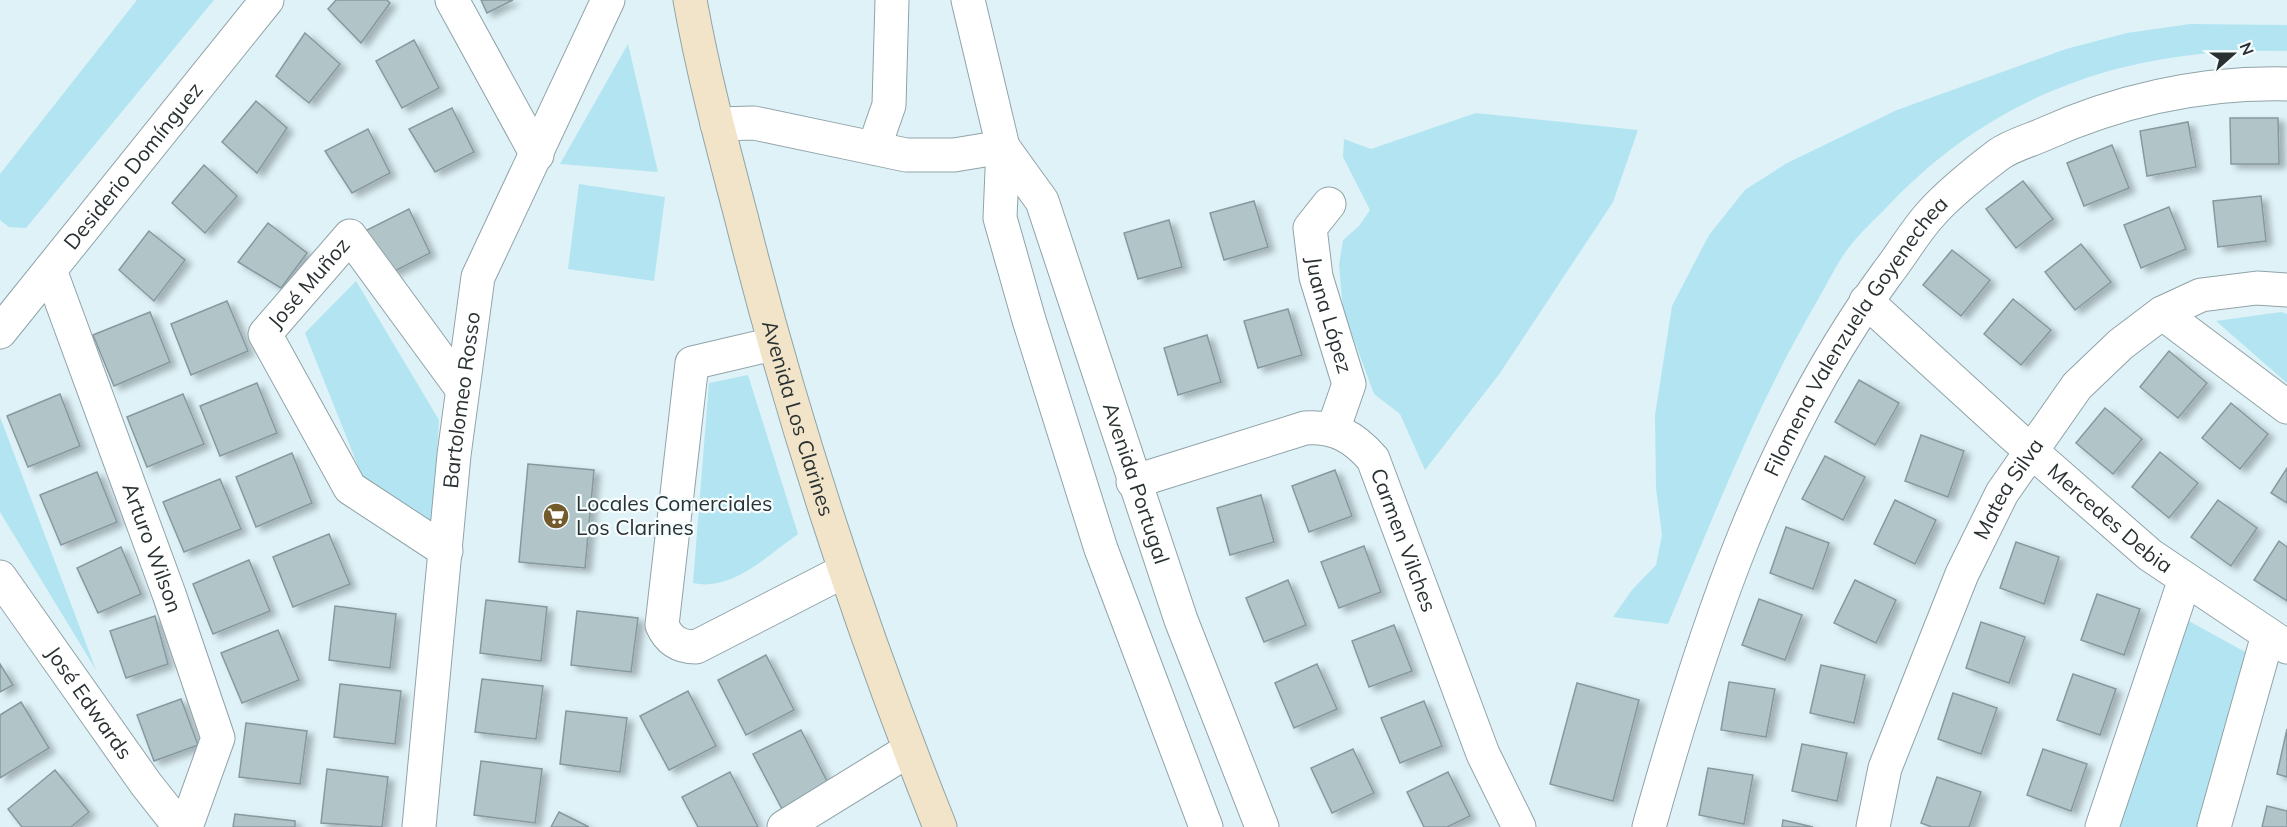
<svg xmlns="http://www.w3.org/2000/svg" width="2287" height="827" font-family="Mulish,sans-serif">
  <defs>
    <filter id="shadow"><feDropShadow dx="6" dy="4" stdDeviation="3" flood-color="#0004"/></filter>
  </defs>
  <rect width="100%" height="100%" fill="#def2f7"/>
  <g fill="#b2e5f1">
    <path d="M137 0H214L26 228 9 227 0 220V174Z"/>
    <path d="M2190 24 2287 25V51C2130 46 1993 93 1885 209 1872 222 1858 235 1847 250 1834 268 1824 290 1812 310 1755 409 1713 518 1668 624L1613 617 1632 590 1656 565 1662 535 1656 488 1655 415 1672 306 1709 235 1745 190 1787 163 1897 110 2066 49 2127 33Z"/>
    <path d="M628 44 658 172 560 164Z"/>
    <path d="M1476 113 1638 130 1613 202 1500 373 1425 470 1400 414 1374 394 1343 310 1339 265 1343 240 1359 226 1370 210 1343 157 1344 139 1371 149Z"/>
    <path d="M579 184 665 197 654 281 568 269Z"/>
    <path d="M356 281 439 420 433 526 368 491 305 333Z"/>
    <path d="M2281 312 2287 314V383L2216 321Z"/>
    <path d="M748 375 798 534C768 555 732 592 693 583L709 383Z"/>
    <path d="M0 417 96 670 0 512Z"/>
    <path d="M2187 620 2247 653 2198 827H2120Z"/>
  </g>
  <g fill="#b1c5c9" stroke="#87999e" stroke-width="1.5" filter="url(#shadow)">
    <path d="M336 0H387L390 3 361 43 328 9Z"/>
    <path d="M481 0H513L487 13Z"/>
    <path d="M305 33 340 64 309 103 276 76Z"/>
    <path d="M414 40 439 88 402 108 376 61Z"/>
    <path d="M256 101 287 128 257 173 222 142Z"/>
    <path d="M452 108 474 152 435 172 409 129Z"/>
    <path d="M2230 118H2278L2279 164H2231Z"/>
    <path d="M2188 122 2196 167 2147 176 2140 131Z"/>
    <path d="M368 129 390 173 352 193 325 151Z"/>
    <path d="M2112 145 2129 188 2084 206 2067 163Z"/>
    <path d="M204 165 237 196 205 233 172 203Z"/>
    <path d="M2023 181 2053 219 2016 248 1986 209Z"/>
    <path d="M2261 196 2266 241 2218 247 2213 201Z"/>
    <path d="M1254 201 1268 247 1224 260 1210 213Z"/>
    <path d="M2169 207 2186 249 2141 268 2124 225Z"/>
    <path d="M409 209 430 253 391 273 365 231Z"/>
    <path d="M1169 220 1182 267 1138 279 1124 233Z"/>
    <path d="M268 223 307 253 281 288 238 262Z"/>
    <path d="M149 231 185 260 154 301 119 270Z"/>
    <path d="M2081 244 2111 282 2075 310 2045 272Z"/>
    <path d="M1952 250 1990 280 1961 316 1923 285Z"/>
    <path d="M2013 299 2051 330 2021 365 1984 334Z"/>
    <path d="M227 301 248 351 191 375 171 324Z"/>
    <path d="M1288 309 1302 355 1258 368 1244 321Z"/>
    <path d="M150 312 170 362 114 386 93 335Z"/>
    <path d="M1207 335 1221 382 1178 395 1164 348Z"/>
    <path d="M2169 351 2207 383 2178 418 2140 387Z"/>
    <path d="M1859 380 1899 403 1875 445 1835 422Z"/>
    <path d="M257 383 277 433 220 456 200 406Z"/>
    <path d="M60 394 80 446 28 467 7 416Z"/>
    <path d="M183 394 204 444 147 467 127 417Z"/>
    <path d="M2231 403 2268 434 2240 469 2202 438Z"/>
    <path d="M2105 408 2142 439 2113 474 2076 443Z"/>
    <path d="M1921 435 1964 451 1948 497 1905 481Z"/>
    <path d="M2160 452 2198 483 2169 518 2132 487Z"/>
    <path d="M292 453 312 503 256 527 236 477Z"/>
    <path d="M1825 456 1865 477 1843 520 1802 499Z"/>
    <path d="M528 464 594 470 585 568 519 562Z"/>
    <path d="M2287 468V503L2271 493Z"/>
    <path d="M1335 470 1352 516 1309 532 1292 486Z"/>
    <path d="M97 472 117 522 61 545 40 495Z"/>
    <path d="M220 479 241 529 184 552 163 502Z"/>
    <path d="M1261 495 1274 542 1230 555 1217 508Z"/>
    <path d="M1895 500 1936 520 1915 564 1874 544Z"/>
    <path d="M2218 500 2257 528 2231 566 2191 537Z"/>
    <path d="M1786 527 1829 543 1813 589 1770 573Z"/>
    <path d="M329 534 350 584 293 607 273 557Z"/>
    <path d="M2279 541 2287 547V601L2254 580Z"/>
    <path d="M2016 542 2059 557 2044 604 2000 588Z"/>
    <path d="M1364 546 1381 592 1339 608 1321 562Z"/>
    <path d="M121 547 141 594 98 613 77 568Z"/>
    <path d="M249 560 270 611 213 634 193 584Z"/>
    <path d="M1288 580 1306 625 1264 642 1246 598Z"/>
    <path d="M1855 580 1896 600 1876 643 1834 623Z"/>
    <path d="M2097 594 2140 609 2124 655 2081 640Z"/>
    <path d="M1759 599 1802 615 1785 660 1742 645Z"/>
    <path d="M486 600 547 607 541 661 480 653Z"/>
    <path d="M335 606 396 614 390 668 329 660Z"/>
    <path d="M577 611 638 618 631 672 571 665Z"/>
    <path d="M155 616 168 664 126 678 110 631Z"/>
    <path d="M1981 622 2025 637 2009 683 1966 668Z"/>
    <path d="M1394 625 1412 671 1369 687 1352 641Z"/>
    <path d="M278 630 299 680 242 703 221 653Z"/>
    <path d="M766 655 794 710 746 735 718 680Z"/>
    <path d="M0 664 13 685 0 692Z"/>
    <path d="M1317 664 1337 709 1294 728 1275 683Z"/>
    <path d="M1821 665 1865 675 1854 723 1810 713Z"/>
    <path d="M2073 674 2116 689 2100 735 2057 720Z"/>
    <path d="M482 679 543 686 536 739 475 732Z"/>
    <path d="M1729 682 1775 689 1766 737 1721 730Z"/>
    <path d="M1577 683 1639 700 1613 801 1550 784Z"/>
    <path d="M340 684 401 691 395 744 334 737Z"/>
    <path d="M688 691 716 746 669 770 640 716Z"/>
    <path d="M1953 693 1997 708 1981 754 1938 739Z"/>
    <path d="M181 699 198 745 154 761 137 715Z"/>
    <path d="M1424 701 1442 746 1400 763 1381 718Z"/>
    <path d="M21 702 49 748 0 778V715Z"/>
    <path d="M566 711 627 718 620 772 560 764Z"/>
    <path d="M246 723 307 731 300 784 239 777Z"/>
    <path d="M2287 729V777L2277 774Z"/>
    <path d="M801 730 829 785 782 809 753 754Z"/>
    <path d="M1802 744 1847 753 1837 801 1792 791Z"/>
    <path d="M1353 749 1374 793 1332 813 1311 768Z"/>
    <path d="M2043 749 2087 764 2071 811 2027 795Z"/>
    <path d="M481 761 542 769 535 823 474 815Z"/>
    <path d="M1708 768 1753 775 1744 824 1699 815Z"/>
    <path d="M327 769 388 777 382 827 321 823Z"/>
    <path d="M55 770 89 812 71 827H22L8 809Z"/>
    <path d="M730 772 758 827H698L682 797Z"/>
    <path d="M1448 772 1470 816 1447 827H1424L1407 792Z"/>
    <path d="M1937 777 1981 792 1969 827H1932L1921 823Z"/>
    <path d="M2267 806 2287 811V827H2262Z"/>
    <path d="M559 812 589 827H551Z"/>
    <path d="M235 814 295 821V827H233Z"/>
    <path d="M1783 820 1813 827H1782Z"/>
  </g>
  <g fill="none" stroke-linecap="round" stroke-linejoin="round">
    <defs>
      <g id="street">
        <path d="M452 0 537 155"/>
        <path d="M968 0 1003 147 1000 218 1029 320 1101 549 1206 827"/>
        <path d="M717 124 754 123 906 155H954L1003 147"/>
        <path id="s1" d="M1003 147 1042 201 1181 620 1262 827"/>
        <path d="M874 148 889 105 892 0"/>
        <path id="s2" d="M1329 204 1310 228 1316 277 1349 384 1333 430"/>
        <path id="s3" d="M50 270 169 594 218 738 186 827"/>
        <path id="s4" d="M1866 301 2014 436 2150 555 2287 647"/>
        <path d="M2162 313 2287 407"/>
        <path id="s5" d="M0 332 267 0"/>
        <path d="M773 344 692 363 662 625C669 641 679 647 696 647L844 571"/>
        <path id="s6" d="M1133 482 1305 428C1335 426 1354 437 1373 459L1483 754 1519 827"/>
        <path id="s7" d="M446 551 350 488 265 334 350 236 462 389"/>
        <path id="s8" d="M0 577 146 784 180 827"/>
        <path id="s9" d="M419 827 454 455 478 277 608 0"/>
        <path d="M784 827 909 750"/>
        <path id="s10" d="M1649 827C1703 633 1767 436 1888 272 1902 254 1914 233 1929 216 1945 197 1978 170 1998 155 2010 146 2028 141 2042 135 2120 100 2201 82 2287 84"/>
        <path id="s11" d="M1873 827 1885 768 1962 574 2002 493 2077 386 2121 344 2162 313 2201 295 2257 288 2287 290"/>
        <path d="M2102 827 2185 579"/>
        <path d="M2214 827 2268 635"/>
      </g>
      <g id="secondary">
        <path id="s12" d="M690 0C703 73 722 144 741 216 793 424 860 627 940 827"/>
      </g>
    </defs>
    <use href="#street" stroke="#90a3a8" stroke-width="35"/>
    <use href="#secondary" stroke="#90a3a8" stroke-width="35"/>
    <use href="#street" stroke="#fff" stroke-width="33"/>
    <use href="#secondary" stroke="#f2e4c8" stroke-width="33"/>
  </g>
  <defs>
    <symbol id="supermarket-disc" viewBox="-11 -11 22 22"><circle r="9.5" fill="#735a2b" stroke="#f5fdff"/><path d="M-6-5.5h2.5l.6 2H6L4.5 2H-2.5L-4.4-4H-6ZM-1.5 3.2a1.3 1.3 0 1 0 .1 0ZM3 3.2a1.3 1.3 0 1 0 .1 0Z" fill="#fff"/></symbol>
  </defs>
  <g fill-rule="evenodd">
    <use href="#supermarket-disc" x="541" y="501" width="30" height="30"/>
  </g>
  <g text-anchor="middle" stroke-width="4.5" stroke-linejoin="round" paint-order="stroke">
    <g font-size="21" fill="#293132" stroke="#f5fdff">
      <text dy="7" stroke="none"><textPath href="#s5" startOffset="213">Desiderio Domínguez</textPath></text>
      <text dy="7" stroke="none"><textPath href="#s7" startOffset="358">José Muñoz</textPath></text>
      <text dy="7" stroke="none"><textPath href="#s2" startOffset="120">Juana López</textPath></text>
      <text dy="7" stroke="none"><textPath href="#s10" startOffset="536">Filomena Valenzuela Goyenechea</textPath></text>
      <text dy="7" stroke="none"><textPath href="#s9" startOffset="429">Bartolomeo Rosso</textPath></text>
      <text dy="7" stroke="none"><textPath href="#s12" startOffset="432">Avenida Los Clarines</textPath></text>
      <text dy="7" stroke="none"><textPath href="#s1" startOffset="364">Avenida Portugal</textPath></text>
      <text dy="7" stroke="none"><textPath href="#s11" startOffset="366">Matea Silva</textPath></text>
      <text dy="7" stroke="none"><textPath href="#s4" startOffset="327">Mercedes Debia</textPath></text>
      <text dy="7" stroke="none"><textPath href="#s6" startOffset="345">Carmen Vilches</textPath></text>
      <text dy="7" stroke="none"><textPath href="#s3" startOffset="296">Arturo Wilson</textPath></text>
      <text dy="7" stroke="none"><textPath href="#s8" startOffset="154">José Edwards</textPath></text>
    </g>
    <g font-size="21" fill="#293132" stroke="#f5fdff" text-anchor="start">
      <text x="576" y="511">Locales Comerciales<tspan x="576" dy="24">Los Clarines</tspan></text>
    </g>
  </g>
  <g transform="translate(2233 54) rotate(69)" stroke="#f5fdff" stroke-width="4.5" paint-order="stroke">
  <path d="M0-4.5L10 22L0 15L-10 22Z" fill="#293132"/>
  <text y="-9" font-size="16" font-weight="bold" text-anchor="middle" fill="#293132">N</text>
  </g>
</svg>
